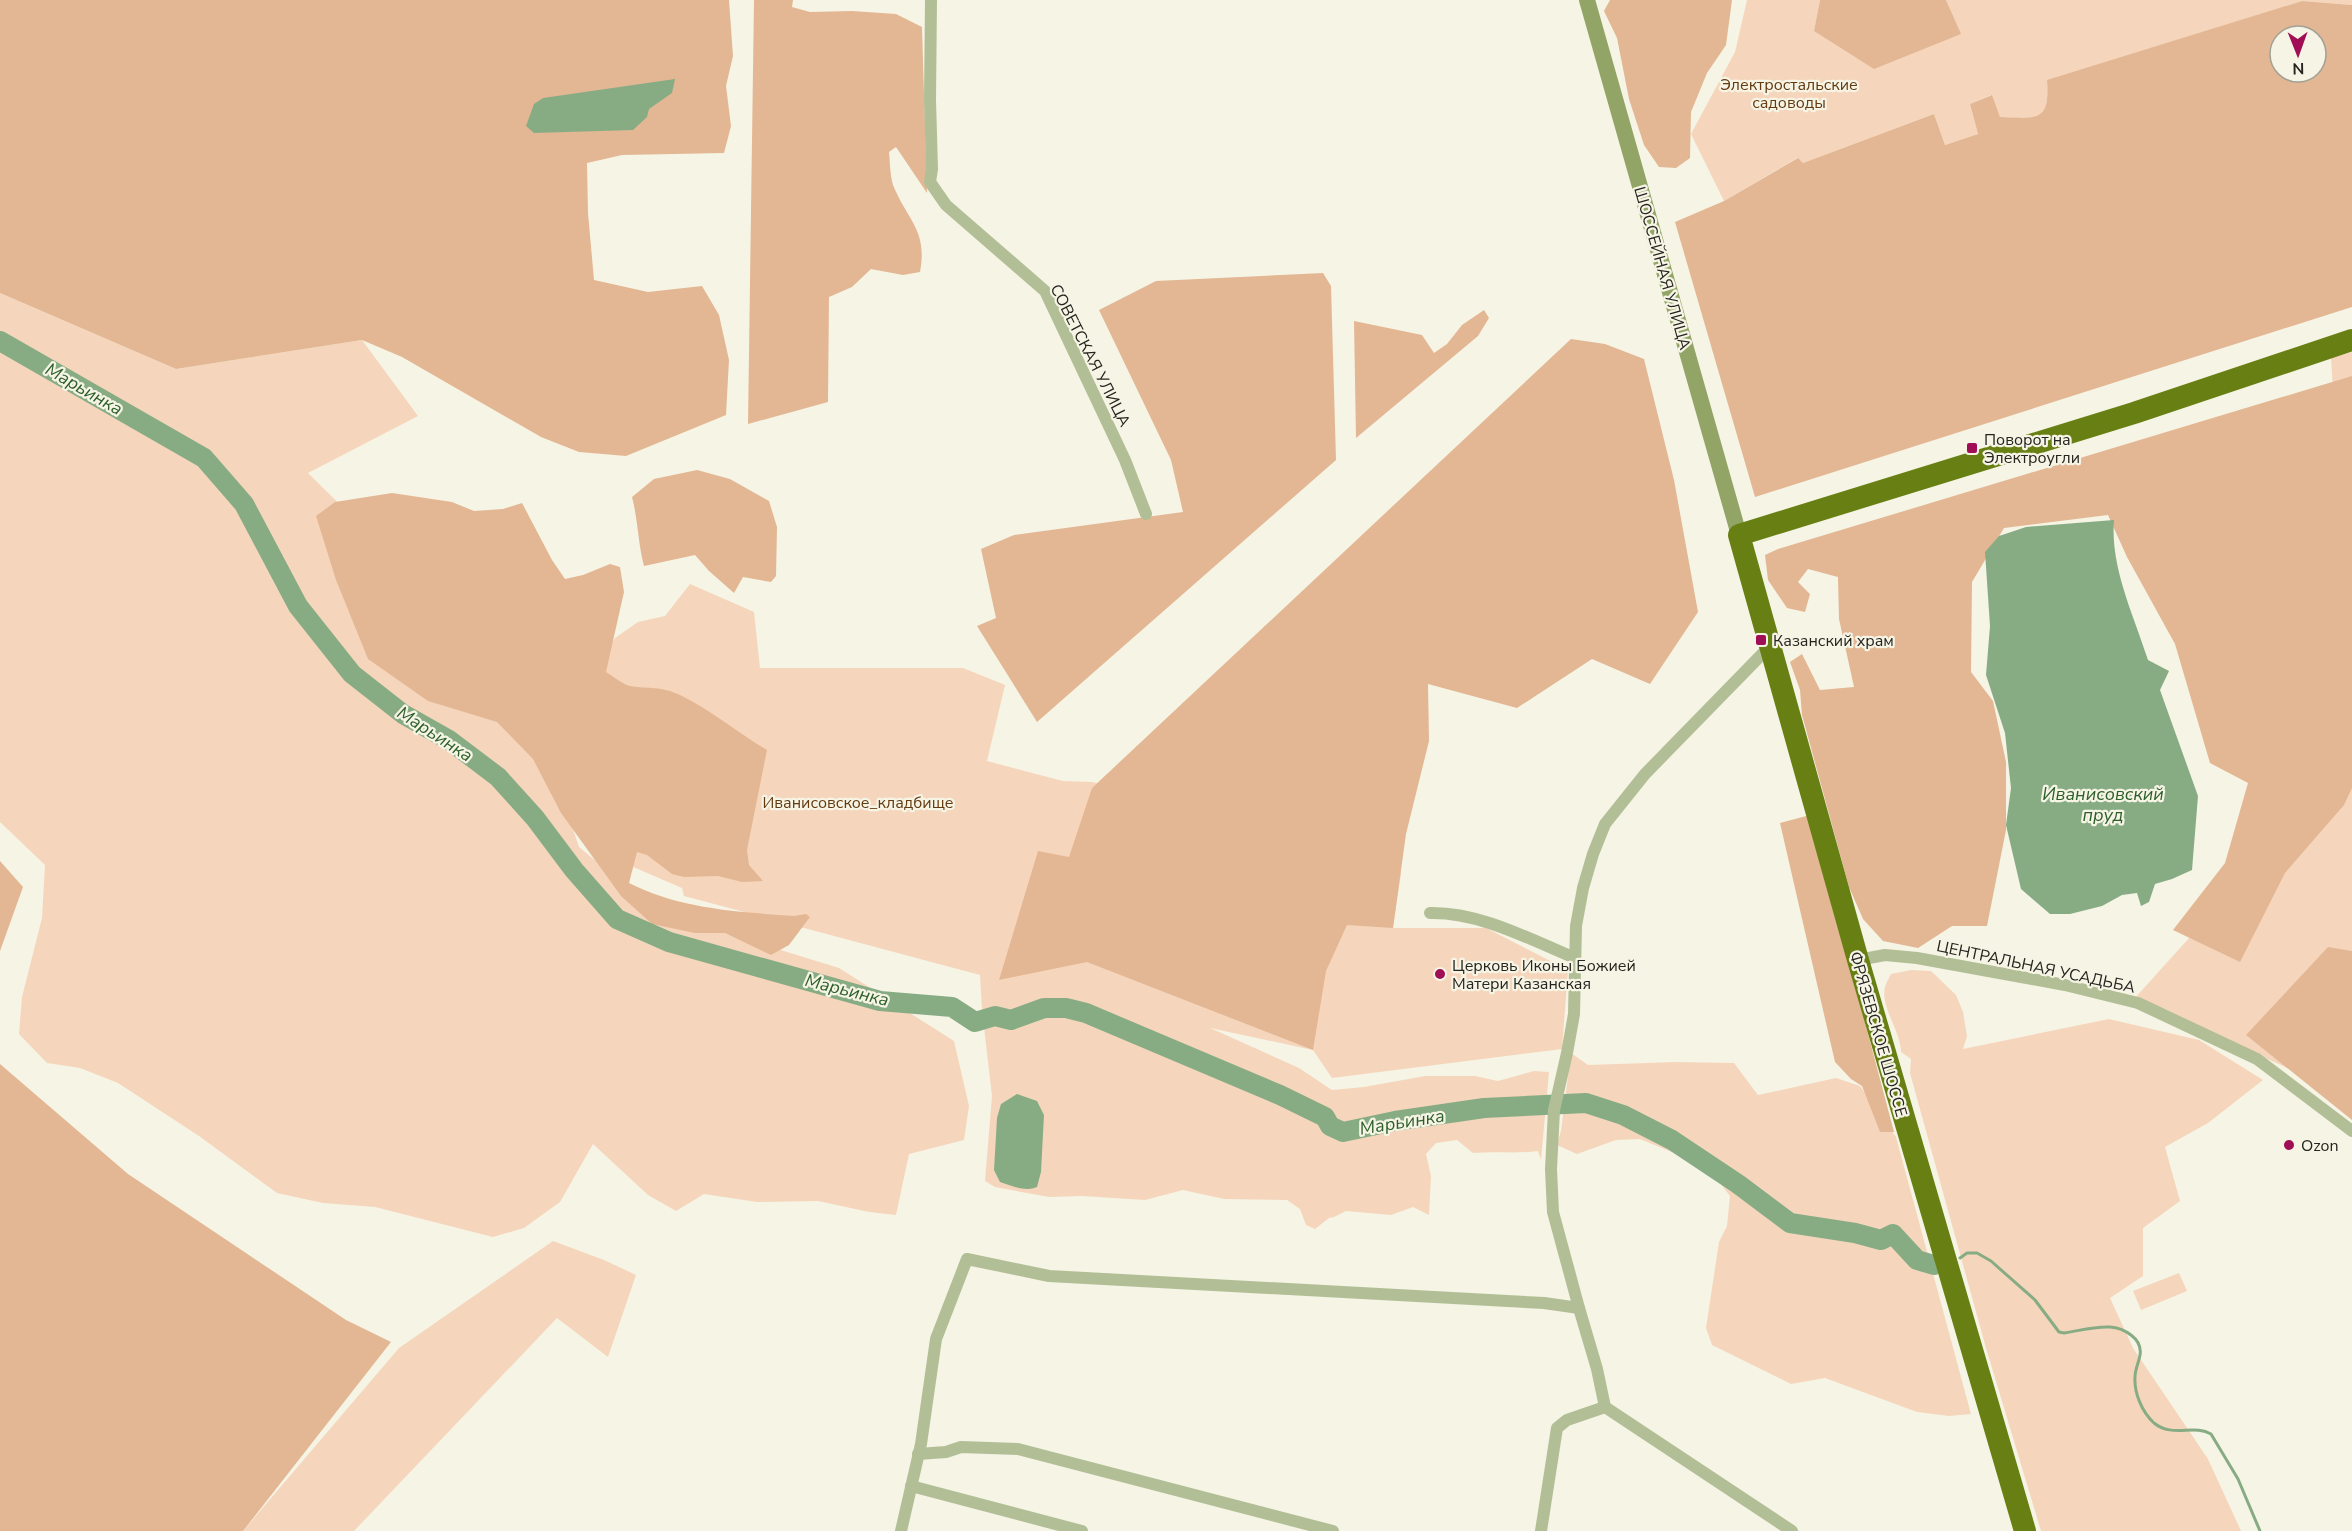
<svg xmlns="http://www.w3.org/2000/svg" width="2352" height="1531" font-family="'Nunito Sans',sans-serif">
  <rect width="100%" height="100%" fill="#f6f4e5"/>
  <g fill="#f5d6bc">
    <path d="M1747 0H1820L1814 31 1960 34 1946 0H2352V5L2302 1 2047 81C2050 124 2036 118 2000 117L1991 95 1970 104 1978 134 1945 145 1934 114 1803 163 1797 158 1724 201 1691 134 1735 52Z"/>
    <path d="M0 293 176 369 362 340 418 416 308 473 394 558 538 726 579 847 657 912 839 968 954 1041 969 1106 964 1140 909 1154 896 1215 869 1212 818 1201 757 1202 704 1194 676 1211 648 1195 593 1144 560 1202 524 1228 493 1237 375 1207 323 1203 277 1193 199 1136 118 1083 80 1068 47 1063 19 1034 22 997 42 918 45 865 0 822Z"/>
    <path d="M2352 352V1031L2301 1074 2134 999 2246 875 2346 611 2331 358Z"/>
    <path d="M690 584 754 612 760 668H963L1005 685 987 761 1063 781 1092 782 1251 814 1401 873 1393 928H1486L1568 970 1562 1049 1332 1078 1313 1050 1210 1028 1299 1068 1332 1090 1364 1087 1425 1076H1475L1498 1081 1534 1071 1549 1072 1541 1160 1538 1151C1516 1154 1495 1151 1473 1153L1457 1140 1436 1143 1426 1154 1431 1176 1429 1215 1413 1207 1391 1215 1346 1211 1334 1217 1329 1218 1315 1229 1306 1225 1300 1209 1287 1200 1224 1199 1183 1190 1145 1200 1082 1196 1049 1197 995 1187 985 1181 992 1096 982 1010 980 975 684 896 682 888 596 851 576 701 615 638 638 622 665 616Z"/>
    <path d="M1911 970 1931 971 1956 995 1963 1012 1967 1036 1963 1049 2109 1019 2199 1040 2263 1080 2208 1123 2165 1147 2180 1201 2143 1228V1276L2110 1298 2133 1348 2208 1459 2241 1531H2041L1986 1348 1910 1073 1911 1059 1901 1052C1901 1032 1880 1006 1885 987 1886 983 1889 978 1891 974Z"/>
    <path d="M1571 1053 1588 1065 1676 1062 1734 1063 1758 1095 1836 1078 1860 1086 1896 1137 1971 1414 1949 1416 1917 1412 1825 1378 1791 1384 1712 1345 1706 1328 1719 1242 1727 1226 1730 1196 1708 1167 1640 1139 1616 1140 1577 1154 1557 1145 1561 1131Z"/>
    <path d="M553 1241 604 1260 636 1275 608 1357 557 1318 354 1531H243L399 1348Z"/>
    <path d="M2179 1273 2187 1291 2141 1310 2133 1291Z"/>
  </g>
  <g fill="#e3b793" fill-rule="evenodd">
    <path d="M0 0H729L733 56 726 86 731 126 724 153 622 155 587 163 588 213 594 280 648 292 702 286 719 315 729 360 726 415 626 456 579 452 541 437 402 357 362 340 176 369 0 293Z"/>
    <path d="M754 0H793L792 7 810 12 852 11 896 14 922 27 927 193 896 147 889 152C890 162 890 175 893 185 907 220 928 230 920 272L903 275 871 269 852 287 829 297 828 402 748 424Z"/>
    <path d="M1610 0H1732L1726 45 1707 73 1691 112 1690 158 1676 168 1659 167 1644 145 1629 99 1617 38 1604 11Z"/>
    <path d="M1820 0H1946L1961 34 1874 69 1814 31Z"/>
    <path d="M2302 1 2352 5V307L1755 497 1675 222 1724 201 1798 158 1803 163 1934 114 1945 145 1978 134 1970 104 1992 95 2000 117C2037 118 2050 123 2047 80ZM2280 36H2316V72H2280Z"/>
    <path d="M1323 273 1331 286 1336 460 1037 722 977 626 996 618 981 549 1014 535 1183 512 1171 460 1099 310 1156 281Z"/>
    <path d="M1484 310 1489 318 1478 336 1356 438 1354 321 1422 335 1434 353 1447 344 1462 325Z"/>
    <path d="M1571 339 1605 344 1644 359 1674 480 1698 612 1650 684 1592 659 1517 708 1428 684 1429 741 1406 834 1393 928 1347 925 1326 971 1313 1050 1087 962 999 980 1038 851 1069 857 1092 788Z"/>
    <path d="M2352 376V788L2344 805 2285 873 2240 962 2173 930 2225 863 2248 783 2210 763 2175 644 2127 557 2108 515 2004 528 1972 582 1971 672 1993 701 2006 762V830L1987 926H1952L1918 948 1883 941 1863 919 1849 887 1802 715 1800 690 1790 662 1802 654 1820 690 1854 687 1839 619 1838 577 1808 569 1798 582 1810 594 1805 612 1787 608 1768 580 1765 555 1778 549Z"/>
    <path d="M697 470 730 479 769 501 777 527 776 576 771 582 743 577 734 593 709 571 695 555 644 566C638 543 638 520 632 497L654 479Z"/>
    <path d="M392 493 452 502 474 511 503 509 522 503 552 560 565 579 583 575 610 564 620 567 624 592 606 672C613 676 622 684 630 686 649 689 661 686 680 695 711 710 738 733 767 750L747 850 749 865 763 881 742 882 718 876 684 877 672 874 647 855 637 852 629 883C680 909 738 912 794 916L806 914 810 917 789 945 771 955 725 933H695L652 924 621 896 561 813 533 759 497 722 428 701 368 659 336 580 316 516 335 502Z"/>
    <path d="M1810 815 1894 1132H1880L1862 1086 1851 1079 1835 1062 1780 823Z"/>
    <path d="M0 861 23 887 0 951Z"/>
    <path d="M2328 947 2352 951V1120L2246 1035Z"/>
    <path d="M0 1064 128 1174 346 1320 391 1342 243 1531H0Z"/>
  </g>
  <g fill="#87ac84">
    <path d="M675 79 672 93 649 109 647 117 633 130 534 133 526 126 534 104 543 98Z"/>
    <path d="M2114 520C2110 567 2134 616 2148 660L2169 671 2160 690 2198 796 2192 870 2172 879 2155 884 2149 902 2141 906 2137 893 2122 895 2102 906 2070 914H2050L2021 889 2006 825 2011 788 2005 733 1986 675 1990 626 1985 552 1999 536 2026 527Z"/>
    <path d="M1017 1094 1037 1101 1044 1115 1041 1172 1037 1187C1026 1192 1012 1186 1000 1182L994 1170 997 1118 1001 1104Z"/>
  </g>
  <g fill="none" stroke-linecap="round" stroke-linejoin="round">
    <path stroke="#87ac84" stroke-width="3" d="M1960 1258 1967 1253H1977L1991 1261 2035 1300 2059 1332 2064 1333C2078 1331 2095 1326 2110 1327 2123 1328 2143 1338 2140 1355 2139 1362 2135 1369 2135 1377 2134 1393 2142 1412 2154 1423 2172 1438 2194 1424 2211 1434L2238 1479 2260 1531"/>
    <path stroke="#87ac84" stroke-width="20" d="M0 341 204 458 244 504 298 606 352 674 403 714 449 740 498 777 535 818 574 870 617 919 669 942 880 1001 952 1007 975 1022 995 1016 1011 1020 1044 1008H1066L1086 1013 1280 1095 1325 1117 1330 1126 1343 1132 1395 1121 1484 1108 1586 1103 1623 1115 1672 1140 1738 1184 1790 1223 1855 1233 1881 1240 1893 1234 1917 1260 1934 1265"/>
    <g stroke="#b2bf96" stroke-width="12">
      <path d="M931 0 930 100 932 169 930 182 946 205 1045 291 1125 460 1146 514"/>
      <path d="M1430 913C1480 912 1529 939 1575 958"/>
      <path d="M1858 960 1885 955 1917 958 2065 985 2138 1003 2257 1059 2352 1131"/>
      <path d="M1579 1308 1597 1369 1605 1407 1792 1531"/>
      <path d="M918 1454 946 1452 961 1447 1018 1449 1333 1531"/>
      <path d="M911 1486 1082 1531"/>
      <path d="M901 1531 921 1444 936 1339 967 1259 1049 1276 1544 1303 1579 1308 1553 1212 1551 1169 1554 1110 1567 1053 1574 1014 1576 926 1583 888 1593 854 1605 824 1645 774 1770 646"/>
      <path d="M1541 1531 1557 1428 1567 1420 1605 1407"/>
    </g>
    <path stroke="#92a566" stroke-width="16" d="M1587 0 1739 535"/>
    <path stroke="#688013" stroke-width="22" d="M2025 1531 1858 960 1739 535 2134 413 2352 340"/>
  </g>
  <g fill="#a00e56" stroke="#f6f4e5" stroke-width="2">
    <rect x="1966" y="442" width="12" height="12" rx="3"/>
    <rect x="1755" y="634" width="12" height="12" rx="3"/>
    <circle cx="1440" cy="974" r="6"/>
    <circle cx="2289" cy="1145" r="6"/>
  </g>
  <g text-anchor="middle" stroke-width="4.5" stroke-linejoin="round" paint-order="stroke">
    <g font-size="16" fill="#643a10" stroke="#f6f4e5">
      <text x="1789" y="90">Электростальские<tspan x="1789" dy="18">садоводы</tspan></text>
      <text x="858" y="808">Иванисовское_кладбище</text>
    </g>
    <g font-size="16" fill="#25241f" stroke="#f6f4e5">
      <text transform="translate(1663 268) rotate(74)" y="6">ШОССЕЙНАЯ УЛИЦА</text>
      <text transform="translate(1091 355) rotate(63)" y="6">СОВЕТСКАЯ УЛИЦА</text>
      <text transform="translate(2036 966) rotate(12)" y="6">ЦЕНТРАЛЬНАЯ УСАДЬБА</text>
      <text transform="translate(1879 1034) rotate(74)" y="6">ФРЯЗЕВСКОЕ ШОССЕ</text>
    </g>
    <g font-size="16" fill="#25241f" stroke="#f6f4e5" text-anchor="start">
      <text x="1984" y="445">Поворот на<tspan x="1984" dy="18">Электроугли</tspan></text>
      <text x="1773" y="646">Казанский храм</text>
      <text x="1452" y="971">Церковь Иконы Божией<tspan x="1452" dy="18">Матери Казанская</tspan></text>
      <text x="2301" y="1151">Ozon</text>
    </g>
    <g font-size="18" font-style="italic" fill="#2c5f2a" stroke="#f6f4e5">
      <text transform="translate(84 389) rotate(30)" y="6">Марьинка</text>
      <text transform="translate(435 734) rotate(33)" y="6">Марьинка</text>
      <text x="2103" y="800">Иванисовский<tspan x="2103" dy="21">пруд</tspan></text>
      <text transform="translate(847 990) rotate(14)" y="6">Марьинка</text>
      <text transform="translate(1402 1122) rotate(-9)" y="6">Марьинка</text>
    </g>
  </g>
  <g transform="translate(2298 54) rotate(179)"><circle r="28" fill="#f6f4e5" stroke="#a2a196" stroke-width="1.5"/>
  <path d="M0-4.5L10 22L0 15L-10 22Z" fill="#a00e56"/>
  <text y="-9" font-size="16" font-weight="bold" text-anchor="middle" fill="#25241f">N</text>
  </g>
</svg>
